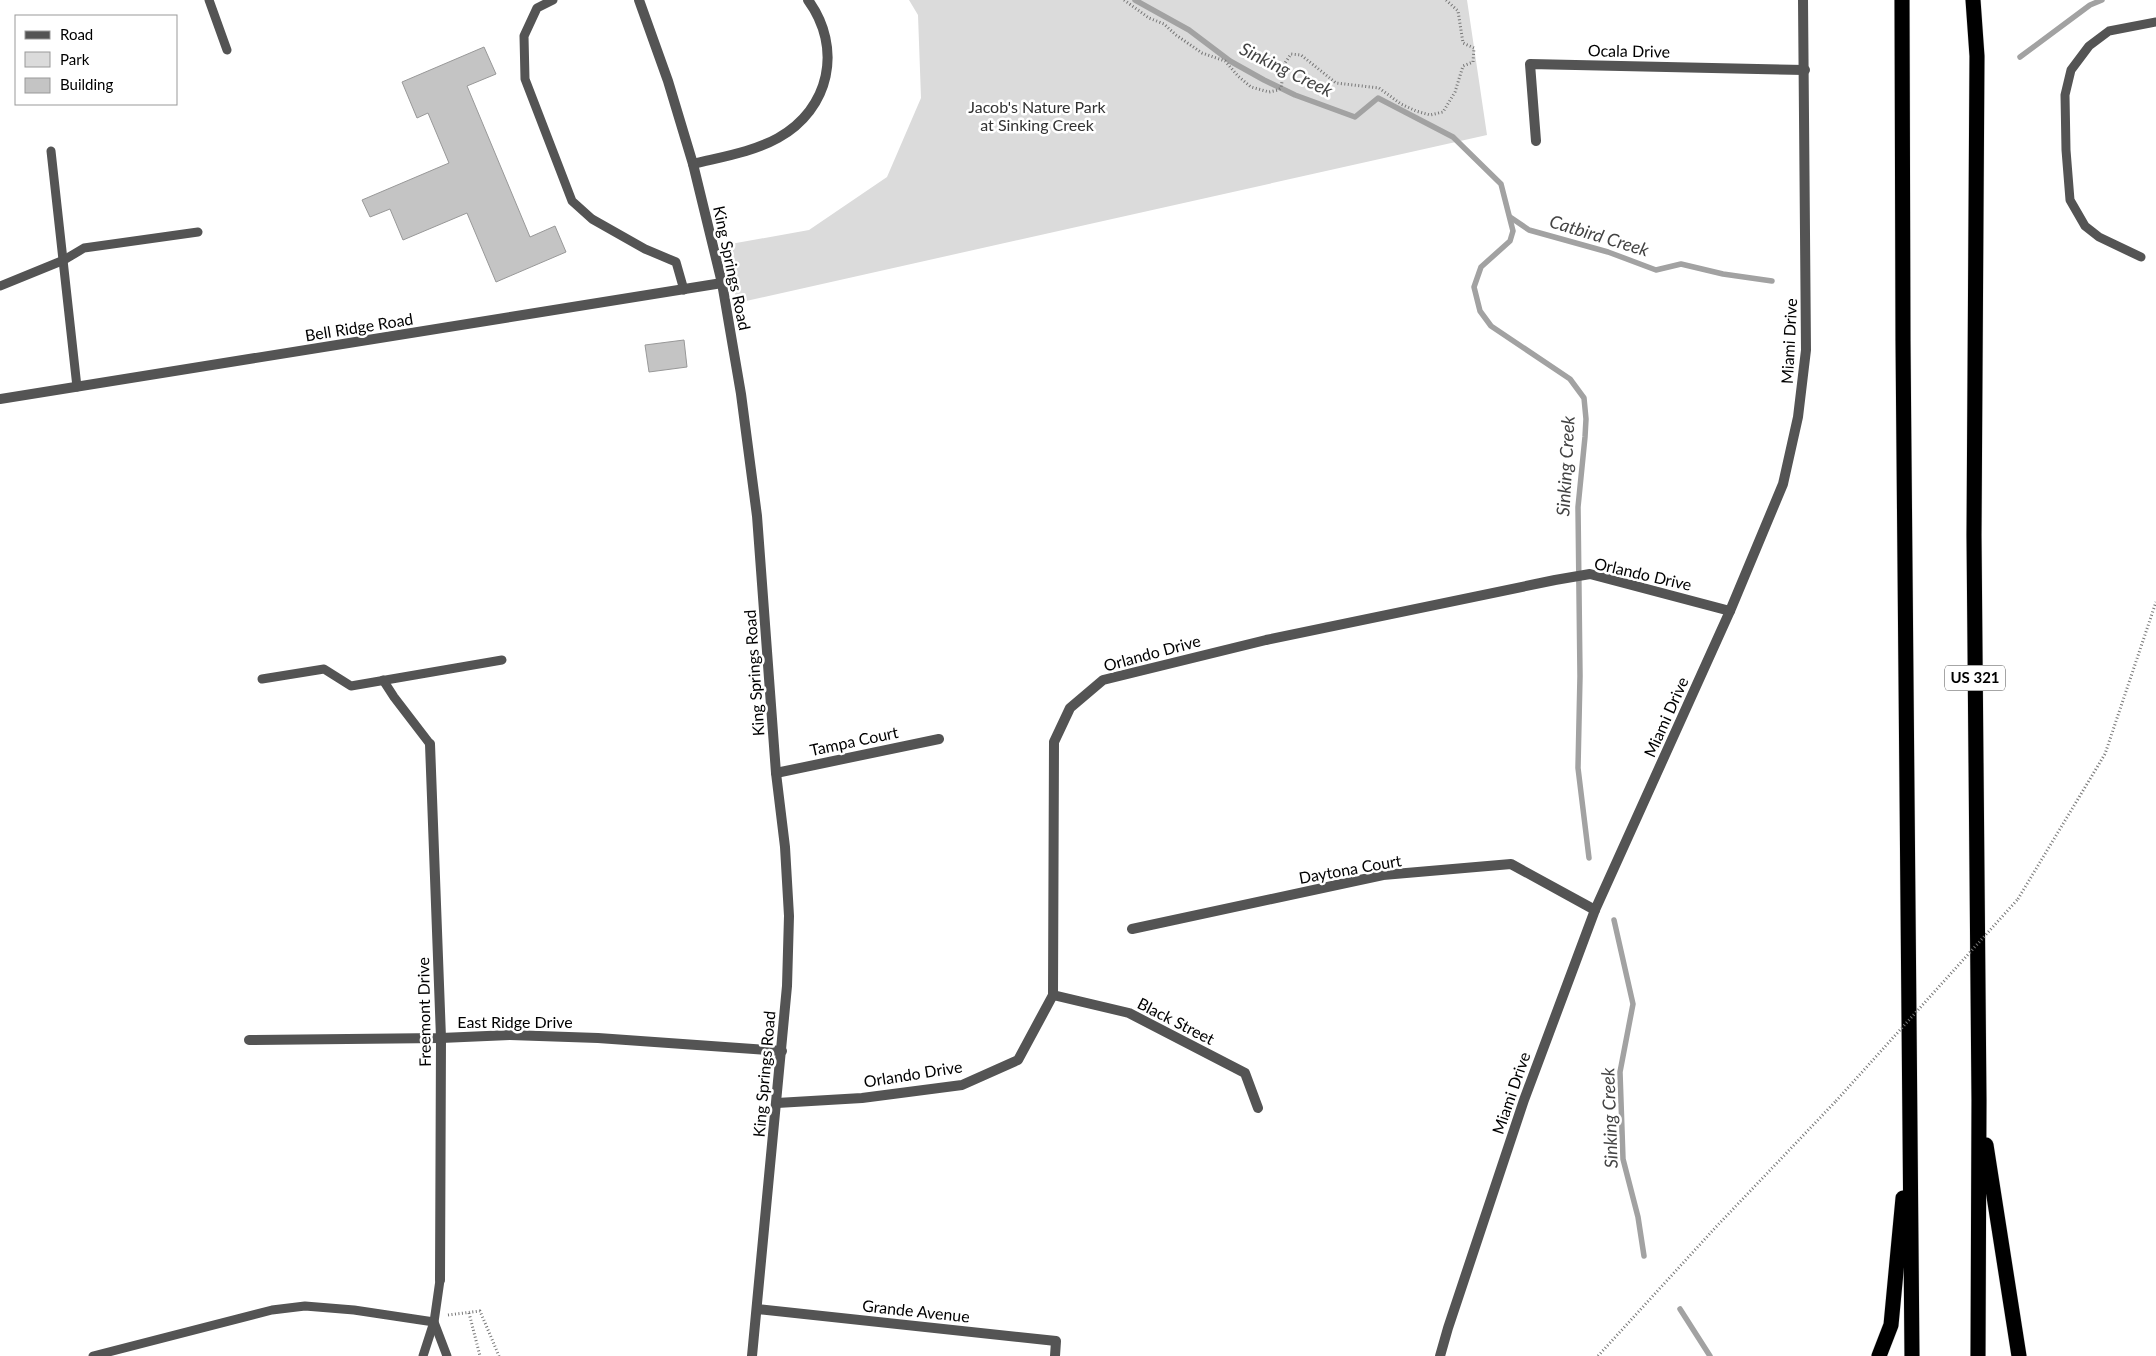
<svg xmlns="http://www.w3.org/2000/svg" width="2156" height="1356" font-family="Lato,sans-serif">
  <rect width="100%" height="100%" fill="#fff"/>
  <path fill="#dbdbdb" d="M909 0H1467L1487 135 737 303 725 245 809 230 887 177 921 98 918 15Z"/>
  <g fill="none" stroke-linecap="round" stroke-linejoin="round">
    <g stroke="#a2a2a2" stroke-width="5.5">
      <path d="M1135 0 1189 30 1230 61 1264 80 1295 95 1355 117 1378 98 1453 137 1501 184 1513 231 1510 241 1481 267 1474 287 1480 311 1491 326 1570 379 1584 398 1586 419 1585 437 1578 507 1580 676 1578 768 1589 858"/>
      <path d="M2020 57 2090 5 2102 0"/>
      <path d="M1510 217 1529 230 1608 252 1656 270 1681 264 1723 274 1772 281"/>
      <path d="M1614 920 1633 1004 1620 1072 1623 1159 1638 1217 1644 1256"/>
      <path d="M1680 1309 1710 1356"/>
    </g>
  </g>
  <g fill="#c4c4c4" stroke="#989898">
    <path d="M484 47 496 74 467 86 530 237 555 226 566 252 496 282 467 213 403 240 390 209 370 217 362 200 449 163 428 113 417 118 402 82Z"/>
    <path d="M684 340 687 367 649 372 645 345Z"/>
  </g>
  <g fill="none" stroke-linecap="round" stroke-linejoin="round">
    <defs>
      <g id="motorway">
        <path d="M1902 0 1903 341 1912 1356"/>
        <path d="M1973 0 1977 56 1974 535 1979 1100 1978 1356"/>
        <path d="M1986 1145 2019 1356"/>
        <path d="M1879 1356 1891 1325 1903 1198"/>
      </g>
    </defs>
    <use href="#motorway" stroke="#dbdbdb" stroke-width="16"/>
    <g stroke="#767676" stroke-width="3" stroke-dasharray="1 2.5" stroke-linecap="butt">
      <path d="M1124 0 1149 18 1164 24 1176 35 1202 53 1225 61 1238 76 1251 87 1269 92 1278 90 1281 88 1285 63 1291 54 1301 55 1336 83 1379 88 1401 104 1416 111 1430 115 1443 112 1455 92 1463 66 1473 62 1474 48 1463 43 1458 11 1446 0"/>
      <path d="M2018 899 2105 754 2156 602"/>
      <path d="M469 1313 480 1356"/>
      <path d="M448 1315 480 1311 499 1356"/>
      <path d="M1598 1356 1715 1228 1836 1101"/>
    </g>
    <g stroke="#545454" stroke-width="9">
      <path d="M209 0 227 50"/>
      <path d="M553 0 537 8 524 36 525 79 572 201 592 219 645 249 676 262 684 290"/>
      <path d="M51 151 77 387"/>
      <path d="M2141 257 2099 237 2085 226 2070 200 2066 150 2065 95 2071 70 2089 46 2109 31 2156 22"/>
      <path d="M0 286 64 260 84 248 198 232"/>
      <path d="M262 679 324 669 351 686 502 660"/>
      <path d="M383 680 394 697 430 744"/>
      <path d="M93 1356 272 1310 305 1306 354 1310 434 1322 447 1356"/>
      <path d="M423 1356 434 1322 440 1280"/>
    </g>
    <g stroke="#545454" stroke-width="10">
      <path d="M1536 141 1530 64 1805 70"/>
      <path d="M693 164C721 157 753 152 778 138 830 109 843 48 808 0"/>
      <path d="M0 399 722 283"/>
      <path d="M430 744 441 1038 440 1280"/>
      <path d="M776 773 939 739"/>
      <path d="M1132 929 1383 875 1511 864 1595 910"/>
      <path d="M1053 995 1129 1013 1245 1073 1258 1108"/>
      <path d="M249 1040 441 1038 510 1035 598 1038 782 1051"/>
      <path d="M777 1103 862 1098 962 1085 1018 1060 1053 995 1054 742 1070 708 1103 680 1266 640 1555 580 1590 574 1730 611"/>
      <path d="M757 1309 1056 1341 1055 1356"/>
      <path d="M1440 1356 1448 1328 1524 1100 1595 910 1730 611 1783 484 1798 417 1806 350 1803 0"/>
    </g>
    <path stroke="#545454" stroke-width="10" d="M639 0 668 81 693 164 722 283 741 394 757 516 776 773 785 847 789 916 787 986 752 1356"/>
    <use href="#motorway" stroke="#000" stroke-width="15"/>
    <path stroke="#767676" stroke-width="3" stroke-dasharray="1 2.5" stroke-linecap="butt" d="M1836 1101 2018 899"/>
  </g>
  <g text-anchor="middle" stroke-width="5" stroke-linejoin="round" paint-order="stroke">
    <rect fill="#fff" stroke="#4c4c4c" stroke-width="1" x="1945" y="665.5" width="60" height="25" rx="4"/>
    <g font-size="15" font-weight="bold" fill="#000">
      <text x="1975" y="683">US 321</text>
    </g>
    <g font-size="16" fill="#000" stroke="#fff">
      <text transform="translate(1629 51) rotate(1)" y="6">Ocala Drive</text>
      <text transform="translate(732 268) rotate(78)" y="6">King Springs Road</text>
      <text transform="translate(359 327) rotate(-9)" y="6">Bell Ridge Road</text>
      <text transform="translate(1789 341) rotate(-87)" y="6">Miami Drive</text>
      <text transform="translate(1643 574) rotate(13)" y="6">Orlando Drive</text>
      <text transform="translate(1152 653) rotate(-15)" y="6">Orlando Drive</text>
      <text transform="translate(754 673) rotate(-94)" y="6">King Springs Road</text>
      <text transform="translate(1666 717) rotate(-66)" y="6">Miami Drive</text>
      <text transform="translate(854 741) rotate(-12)" y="6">Tampa Court</text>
      <text transform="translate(1350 869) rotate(-10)" y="6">Daytona Court</text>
      <text transform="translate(424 1012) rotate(-91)" y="6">Freemont Drive</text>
      <text transform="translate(1176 1021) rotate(27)" y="6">Black Street</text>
      <text x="515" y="1028">East Ridge Drive</text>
      <text transform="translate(764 1074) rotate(-85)" y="6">King Springs Road</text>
      <text transform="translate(913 1074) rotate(-9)" y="6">Orlando Drive</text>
      <text transform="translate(1511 1093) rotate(-71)" y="6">Miami Drive</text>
      <text transform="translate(916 1311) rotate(6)" y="6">Grande Avenue</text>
    </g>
    <g font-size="16" fill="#323232" stroke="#fff">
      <text x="1037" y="113">Jacob's Nature Park<tspan x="1037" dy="18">at Sinking Creek</tspan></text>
    </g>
    <g font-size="18" font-style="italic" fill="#434343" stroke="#fff">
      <text transform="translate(1286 70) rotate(26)" y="6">Sinking Creek</text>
      <text transform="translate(1599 236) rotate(17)" y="6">Catbird Creek</text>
      <text transform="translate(1566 466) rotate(-87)" y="6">Sinking Creek</text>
      <text transform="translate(1610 1118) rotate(-92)" y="6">Sinking Creek</text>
    </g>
  </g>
  <rect x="15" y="15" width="162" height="90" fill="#ffffff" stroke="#999999"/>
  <rect x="25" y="31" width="25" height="8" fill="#545454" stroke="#999999"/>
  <text x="60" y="40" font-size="15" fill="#000000">Road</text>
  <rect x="25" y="52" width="25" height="15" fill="#dbdbdb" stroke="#999999"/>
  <text x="60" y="65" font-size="15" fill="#000000">Park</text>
  <rect x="25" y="78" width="25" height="15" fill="#c4c4c4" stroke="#999999"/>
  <text x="60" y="90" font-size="15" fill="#000000">Building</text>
</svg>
